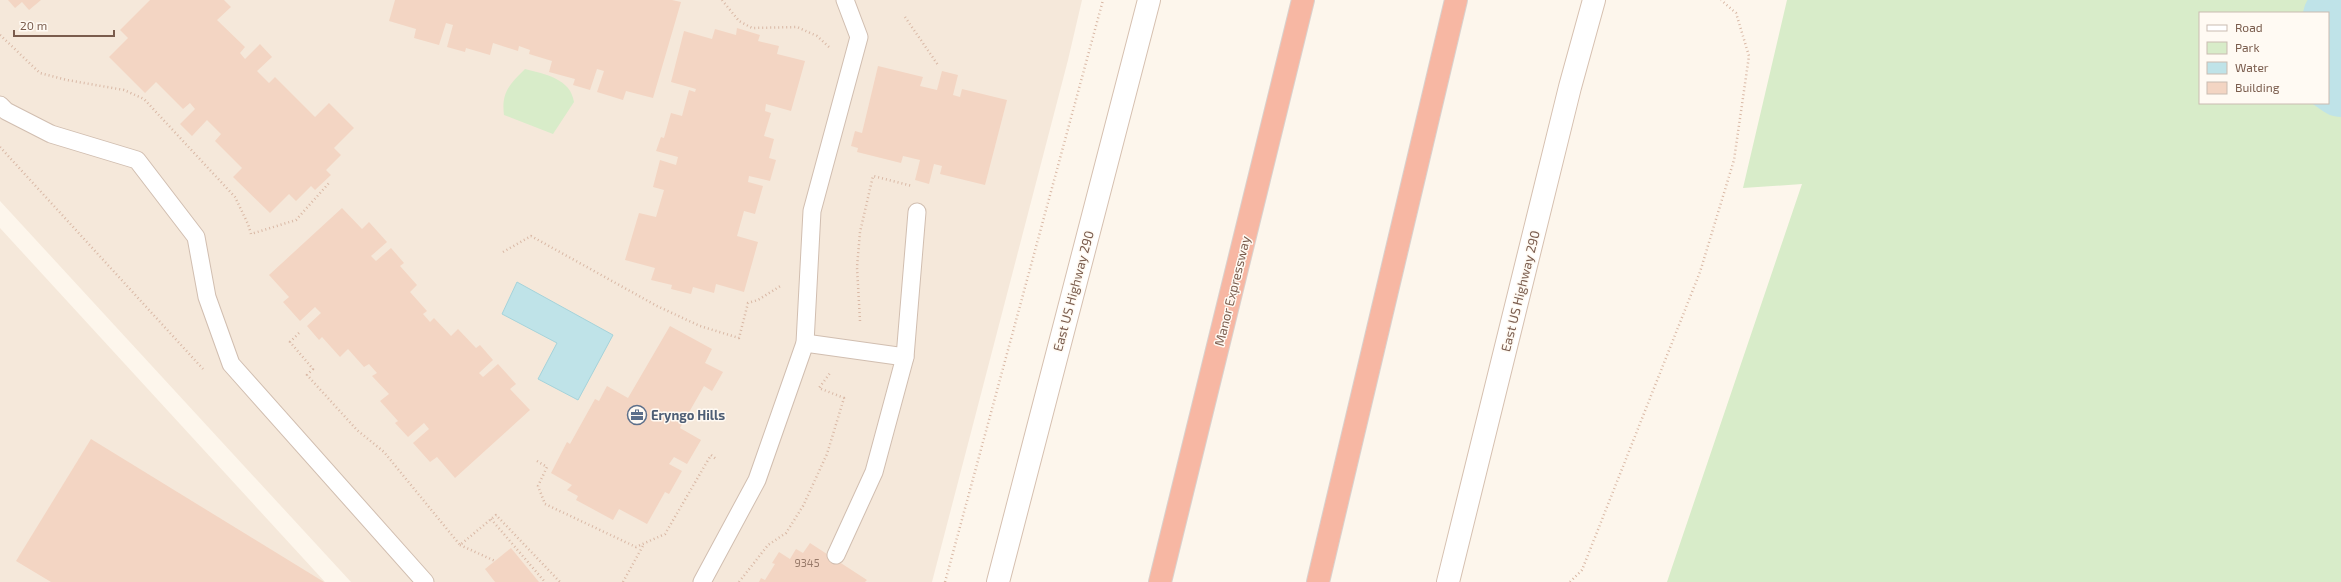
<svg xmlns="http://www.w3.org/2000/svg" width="2341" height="582" font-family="'Exo 2',sans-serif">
  <rect width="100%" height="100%" fill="#fdf6ec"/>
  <g fill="#f5e8da">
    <path d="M0 0H1082L1068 60 932 582H351L0 201Z"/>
    <path d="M0 228 325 582H0Z"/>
  </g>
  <g fill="#d8ecc9" fill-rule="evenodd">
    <path d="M1787 0H2341V582H1667L1802 184 1743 188ZM2200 13H2328V103H2200Z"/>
    <path d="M525 69C545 74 571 79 574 102L553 134 504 115C501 92 510 84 525 69Z"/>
  </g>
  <path fill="#bfe3e8" stroke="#a5d3da" d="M517 282 613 335 578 400 538 379 557 343 502 314Z"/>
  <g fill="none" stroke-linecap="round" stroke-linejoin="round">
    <g stroke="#bfe3e8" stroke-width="60">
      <path d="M2328 37 2333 16 2341 2"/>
      <path d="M2328 78 2341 87"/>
    </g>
  </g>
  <g fill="#f3d5c3">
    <path d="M8 0H41L29 10 22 2 15 8Z"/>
    <path d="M150 0H224L231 7 217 20 245 47 240 53 245 59 260 44 272 57 257 71 269 83 275 77 315 117 329 103 354 128 334 148 341 155 326 170 331 175 315 190 311 186 296 201 289 194 270 213 233 177 242 168 215 141 221 134 207 120 192 136 180 124 195 109 190 103 183 109 156 82 145 93 109 57 128 38 120 30Z"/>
    <path d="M395 0H672L681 2 653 98 626 91 623 100 597 92 604 71 597 69 590 90 573 85 575 79 549 72 552 61 529 54 530 50 519 46 518 51 493 43 490 55 466 48 465 52 447 47 453 25 446 23 439 45 414 38 416 29 389 21Z"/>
    <path d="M737 28 760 35 758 41 779 46 777 54 805 61 791 111 766 104 765 111 771 113 764 136 774 139 769 158 776 160 770 181 749 176 748 182 763 186 755 214 744 211 737 236 758 242 744 292 716 284 714 293 693 287 691 294 671 289 672 285 651 280 655 268 625 260 639 213 656 217 664 190 653 187 660 160 676 165 678 157 656 151 661 137 664 138 671 113 682 116 689 90 695 92 696 89 671 82 684 31 712 39 715 29 736 35Z"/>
    <path d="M878 66 923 77 920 86 937 90 942 71 958 75 953 95 960 97 962 89 1007 100 985 185 940 174 942 166 934 164 929 184 915 180 920 160 903 156 901 163 857 152 858 148 851 146 855 131 862 133Z"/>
    <path d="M342 208 362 229 369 222 387 242 371 256 376 261 391 248 404 263 400 266 417 285 410 292 427 311 423 314 430 322 434 318 451 336 458 329 476 348 480 345 493 360 479 373 483 377 498 364 516 384 510 389 530 410 455 478 437 457 430 462 413 443 429 429 424 423 408 437 395 423 398 421 380 401 389 394 372 376 377 373 369 364 364 367 348 349 340 357 322 337 319 340 307 326 321 313 315 307 300 321 283 302 289 297 269 275Z"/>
    <path d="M670 326 712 349 705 363 723 372 712 391 704 386 680 428 701 440 687 464 674 457 669 464 682 471 669 494 665 492 647 524 619 509 613 520 576 500 578 496 567 490 572 485 551 473 567 442 570 444 595 399 599 401 607 386 628 398Z"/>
    <path d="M91 439 324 582H51L16 561Z"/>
    <path d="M810 543 867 580 865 582H759L761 578 765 580 775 564 772 563 779 552 790 559 796 549 803 553Z"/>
    <path d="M511 548 539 582H495L485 569Z"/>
  </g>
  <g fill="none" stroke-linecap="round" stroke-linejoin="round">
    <defs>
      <g id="lane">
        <path d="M0 105 6 111 51 134 137 160 196 237 207 297 231 364 425 582"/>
        <path d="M805 343 905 357"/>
        <path d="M836 555 874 472 905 357 917 212"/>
        <path d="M702 582 757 480 805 343 812 211 859 37 845 0"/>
      </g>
      <g id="secondary">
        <path d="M998 582 1149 0"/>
        <path d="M1448 582 1570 87 1594 0"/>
      </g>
      <g id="highway">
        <path d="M1160 582 1303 0"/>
        <path d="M1318 582 1456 0"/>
      </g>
    </defs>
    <use href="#lane" stroke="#d1beb0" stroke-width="19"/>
    <use href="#secondary" stroke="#d6c0b0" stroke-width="24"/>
    <use href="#highway" stroke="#dad1cd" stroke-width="24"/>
    <g stroke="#d9b8a5" stroke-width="2.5" stroke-dasharray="1 3" stroke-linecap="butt">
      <path d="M722 0 739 21 752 28 797 27 817 36 829 47"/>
      <path d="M905 17 938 65"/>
      <path d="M0 35 40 73 67 80 124 90 144 99 235 197 248 224 251 234 296 220 329 183"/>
      <path d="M0 147 203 369"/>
      <path d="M503 252 531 236 657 306 700 326 739 338 748 303 758 300 782 285"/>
      <path d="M860 321 857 267 860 232 873 176 912 186"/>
      <path d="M299 333 290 342 313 369 307 375 357 430 384 452 460 545 496 515 560 582"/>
      <path d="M537 461 547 467 538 486 545 504 636 547 665 534 711 455 716 459"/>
      <path d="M491 519 545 582"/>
      <path d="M460 545 495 561"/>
      <path d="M623 582 644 544"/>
      <path d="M739 582 768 545 786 533 803 506 827 454 844 398 819 388 830 373"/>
      <path d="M945 582 1103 0"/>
      <path d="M1570 582 1582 570 1700 272 1734 160 1749 56 1736 13 1721 0"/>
    </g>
    <use href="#lane" stroke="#fff" stroke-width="17"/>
    <use href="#secondary" stroke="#fff" stroke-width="22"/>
    <use href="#highway" stroke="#f7b7a3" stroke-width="22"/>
  </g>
  <defs>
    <symbol id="office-ring" viewBox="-11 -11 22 22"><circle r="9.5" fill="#fffaf3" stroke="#5c6f8a" stroke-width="1.5"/><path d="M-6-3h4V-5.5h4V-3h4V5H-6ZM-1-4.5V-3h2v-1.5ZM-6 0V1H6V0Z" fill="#5c6f8a"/></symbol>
  </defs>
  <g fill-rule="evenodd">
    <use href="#office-ring" x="626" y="404" width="22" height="22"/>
  </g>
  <g text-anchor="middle" stroke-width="3" stroke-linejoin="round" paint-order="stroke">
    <g font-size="11" fill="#987a6a">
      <text x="807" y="567">9345</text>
    </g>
    <g font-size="13" fill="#7a5c4d" stroke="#fffaf3">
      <text transform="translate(1073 291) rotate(-75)" y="5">East US Highway 290</text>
      <text transform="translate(1232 291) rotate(-76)" y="5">Manor Expressway</text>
      <text transform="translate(1520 291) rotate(-76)" y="5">East US Highway 290</text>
    </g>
    <g font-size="13" font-weight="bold" fill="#4e5e75" stroke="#fffaf3" text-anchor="start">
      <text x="651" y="420">Eryngo Hills</text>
    </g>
  </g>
  <rect x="2199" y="12" width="130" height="92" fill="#fffaf3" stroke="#cabbb1"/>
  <rect x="2207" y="25" width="20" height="6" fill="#ffffff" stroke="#cabbb1"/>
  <text x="2235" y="32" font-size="12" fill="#7a5c4d">Road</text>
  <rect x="2207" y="42" width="20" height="12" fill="#d8ecc9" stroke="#cabbb1"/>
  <text x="2235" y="52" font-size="12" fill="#7a5c4d">Park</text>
  <rect x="2207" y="62" width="20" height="12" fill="#bfe3e8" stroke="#cabbb1"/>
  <text x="2235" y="72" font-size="12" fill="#7a5c4d">Water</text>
  <rect x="2207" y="82" width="20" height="12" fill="#f3d5c3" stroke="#cabbb1"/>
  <text x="2235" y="92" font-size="12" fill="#7a5c4d">Building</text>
  <path d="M14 30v6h100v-6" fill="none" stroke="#7a5c4d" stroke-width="2"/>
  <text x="20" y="30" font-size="12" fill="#7a5c4d" stroke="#fffaf3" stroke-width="3" paint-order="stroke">20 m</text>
</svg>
